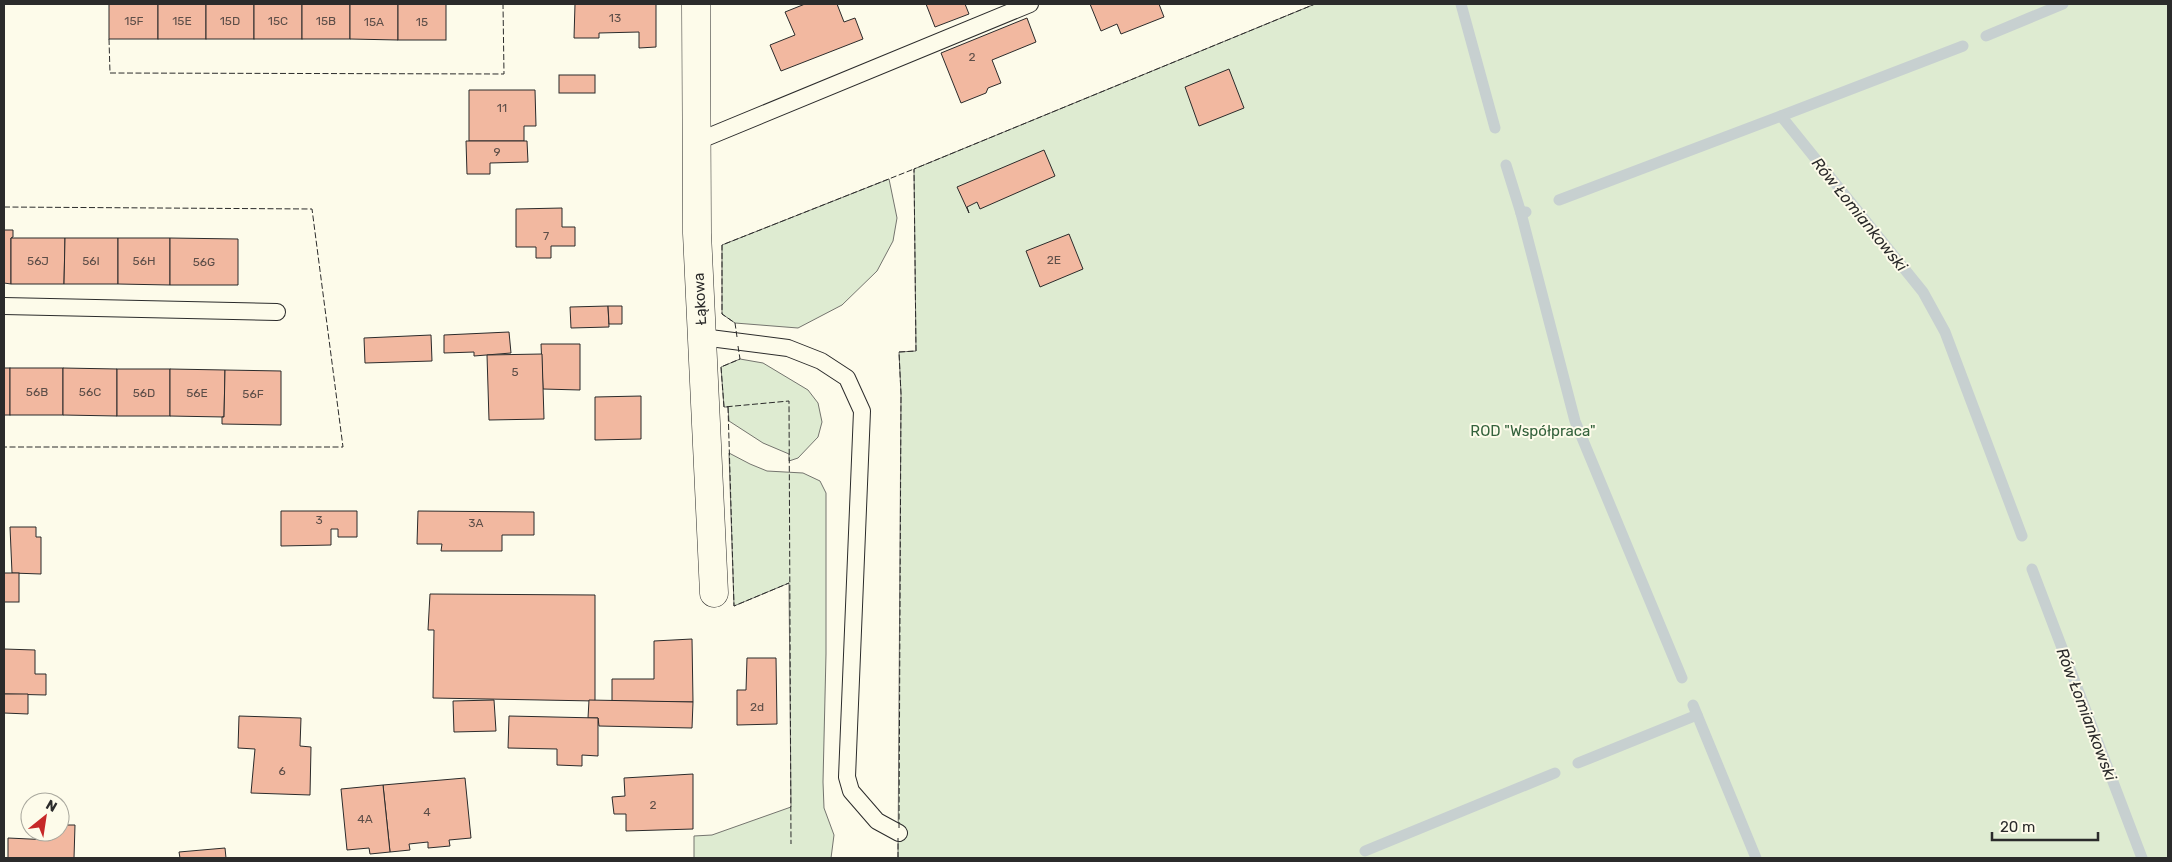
<svg xmlns="http://www.w3.org/2000/svg" width="2172" height="862" font-family="Rubik,sans-serif">
  <rect width="100%" height="100%" fill="#fdfbea"/>
  <g fill="#deebd1" stroke="#74746e">
    <path d="M1315 4H2168V858H898L901 394 899 352 916 351 914 169Z"/>
    <path d="M889 179 897 218 893 241 877 271 842 305 798 328 735 323 722 314V245Z"/>
    <path d="M740 359 763 363 808 390 818 403 822 422 818 437 798 458 789 461V454L763 443 729 421 728 407H724L721 367Z"/>
    <path d="M729 453 750 464 767 471 803 473 820 481 826 493V654L823 782 824 808 834 835 831 858H694V836L712 835 791 807 789 583 734 606Z"/>
  </g>
  <g fill="none" stroke-linecap="round" stroke-linejoin="round">
    <g stroke="#c7d0d0" stroke-width="11">
      <path d="M1461 4 1495 128"/>
      <path d="M1986 36 2063 4"/>
      <path d="M1781 116 1963 46"/>
      <path d="M1506 165 1521 213 1526 212"/>
      <path d="M1559 200 1781 116 1923 292 1945 332 2022 536"/>
      <path d="M1521 213 1575 421 1682 678"/>
      <path d="M2032 569 2142 858"/>
      <path d="M1693 705 1756 858"/>
      <path d="M1578 763 1697 715"/>
      <path d="M1365 851 1555 773"/>
    </g>
  </g>
  <g fill="#f2b8a0" stroke="#2b2b2b">
    <rect x="109" y="4" width="49" height="35"/>
    <rect x="158" y="4" width="48" height="35"/>
    <rect x="206" y="4" width="48" height="35"/>
    <rect x="254" y="4" width="48" height="35"/>
    <rect x="302" y="4" width="48" height="35"/>
    <path d="M350 4H398V40L350 39Z"/>
    <rect x="398" y="4" width="48" height="36"/>
    <path d="M575 4H656V47L639 48V32L599 33V38H574Z"/>
    <path d="M805 4H837L844 22 855 18 863 39 781 71 770 45 795 35 785 12Z"/>
    <path d="M926 4H965L969 14 935 27Z"/>
    <path d="M1090 4H1159L1164 17 1121 34 1117 24 1101 31Z"/>
    <path d="M1027 18 1036 42 992 60 1001 83 988 88 986 93 961 103 941 53Z"/>
    <path d="M1229 69 1244 108 1199 126 1185 87Z"/>
    <rect x="559" y="75" width="36" height="18"/>
    <path d="M469 90H535L536 126H524V141H469Z"/>
    <path d="M466 141H527L528 162 490 163V174H467Z"/>
    <path d="M1044 150 1055 176 980 209 977 202 967 207 969 213 957 187Z"/>
    <path d="M562 208V227H575V246H551V258H536V247H516V209Z"/>
    <path d="M4 230H13V237L11 238V284L4 283Z"/>
    <path d="M1069 234 1083 269 1040 287 1026 251Z"/>
    <path d="M11 238H65L64 284H11Z"/>
    <path d="M65 238H118V284H64Z"/>
    <path d="M118 238H170V285L118 284Z"/>
    <path d="M170 238 238 239V285H170Z"/>
    <path d="M608 306 609 327 571 328 570 307Z"/>
    <path d="M608 306H622V324H609Z"/>
    <path d="M509 332 511 353 474 356V352L444 353V335Z"/>
    <path d="M431 335 432 361 365 363 364 338Z"/>
    <path d="M541 344H580V390L543 389Z"/>
    <path d="M542 354 544 419 489 420 487 355Z"/>
    <rect x="4" y="368" width="6" height="47"/>
    <rect x="10" y="368" width="53" height="47"/>
    <path d="M63 368 117 369V416L63 415Z"/>
    <rect x="117" y="369" width="53" height="47"/>
    <path d="M170 369 225 370 224 417 170 416Z"/>
    <path d="M225 370 281 371V425L222 424V417H224Z"/>
    <path d="M641 396V439L595 440V397Z"/>
    <path d="M281 511H357V537H338V529H331V545L281 546Z"/>
    <path d="M418 511 534 512V535H502V551H441L442 544H417Z"/>
    <path d="M10 527H36V537H41V574L12 573Z"/>
    <rect x="4" y="573" width="15" height="29"/>
    <path d="M430 594 595 595V701L433 698 434 630H428Z"/>
    <path d="M692 639 693 702 612 701V679H654V641Z"/>
    <path d="M4 649 35 650V674H46V695L4 694Z"/>
    <path d="M747 658H776L777 724 737 725V690H746Z"/>
    <path d="M4 694H28V714L4 713Z"/>
    <path d="M494 700 496 731 454 732 453 701Z"/>
    <path d="M589 700 693 702 692 728 599 726 598 718H588Z"/>
    <path d="M239 716 301 718 300 746 311 747 310 795 251 793 255 749 238 748Z"/>
    <path d="M509 716 598 718V756L582 755V766L557 765V749L508 748Z"/>
    <path d="M693 774V829L626 831V814H614L612 797 625 796 624 778Z"/>
    <path d="M465 778 471 838 449 840 450 846 428 848V842L409 844 410 850 390 852 383 785Z"/>
    <path d="M383 785 390 852 370 854 369 848 347 850 341 789Z"/>
    <path d="M60 825H75L74 858H8V838L51 840V832H60Z"/>
    <path d="M225 848 226 858H180L179 852Z"/>
  </g>
  <g fill="none" stroke-linecap="round" stroke-linejoin="round">
    <defs>
      <g id="lane">
        <path d="M698 141 1030 4"/>
        <path d="M4 306 277 312"/>
        <path d="M702 337 788 348 821 361 847 378 862 411 847 777 851 791 877 821 899 833"/>
      </g>
      <path id="street" d="M696 4 697 233 714 593"/>
    </defs>
    <use href="#lane" stroke="#2b2b2b" stroke-width="18"/>
    <use href="#street" stroke="#2b2b2b" stroke-width="29"/>
    <use href="#lane" stroke="#fdfbea" stroke-width="16"/>
    <use href="#street" stroke="#fdfbea" stroke-width="28"/>
    <g stroke="#2b2b2b" stroke-width="1" stroke-dasharray="6 2.5" stroke-linecap="butt">
      <path d="M109 39 110 73 504 74 503 4"/>
      <path d="M4 207 312 209 343 447H4"/>
      <path d="M737 337 735 323 722 314V245L914 169"/>
      <path d="M738 346 740 359 721 367 724 407 789 401 791 844"/>
      <path d="M728 407 734 606 789 583"/>
      <path d="M899 828 901 394 899 352 916 351 914 169 1315 4"/>
      <path d="M898 858V838"/>
    </g>
  </g>
  <g text-anchor="middle" stroke-width="4" stroke-linejoin="round" paint-order="stroke">
    <g font-size="12" fill="#5d4e48">
      <text x="615" y="22">13</text>
      <text x="134" y="25">15F</text>
      <text x="182" y="25">15E</text>
      <text x="230" y="25">15D</text>
      <text x="278" y="25">15C</text>
      <text x="326" y="25">15B</text>
      <text x="374" y="26">15A</text>
      <text x="422" y="26">15</text>
      <text x="972" y="61">2</text>
      <text x="502" y="112">11</text>
      <text x="497" y="156">9</text>
      <text x="546" y="240">7</text>
      <text x="1054" y="264">2E</text>
      <text x="38" y="265">56J</text>
      <text x="91" y="265">56I</text>
      <text x="144" y="265">56H</text>
      <text x="204" y="266">56G</text>
      <text x="515" y="376">5</text>
      <text x="37" y="396">56B</text>
      <text x="90" y="396">56C</text>
      <text x="144" y="397">56D</text>
      <text x="197" y="397">56E</text>
      <text x="253" y="398">56F</text>
      <text x="319" y="524">3</text>
      <text x="476" y="527">3A</text>
      <text x="757" y="711">2d</text>
      <text x="282" y="775">6</text>
      <text x="653" y="809">2</text>
      <text x="427" y="816">4</text>
      <text x="365" y="823">4A</text>
    </g>
    <g font-size="15" fill="#2b2b2b" stroke="#fdfbea">
      <text transform="translate(700 299) rotate(-93)" y="5">Łąkowa</text>
    </g>
    <g font-size="15" fill="#34623c" stroke="#fdfbea">
      <text x="1533" y="436">ROD "Współpraca"</text>
    </g>
    <g font-size="16" font-style="italic" fill="#2b2b2b" stroke="#fdfbea">
      <text transform="translate(1860 214) rotate(51)" y="6">Rów Łomiankowski</text>
      <text transform="translate(2087 714) rotate(69)" y="6">Rów Łomiankowski</text>
    </g>
  </g>
  <rect width="2172" height="862" fill="none" stroke="#2b2b2b" stroke-width="10"/>
  <g transform="translate(45 817) rotate(30)"><circle r="24" fill="#fdfbea" stroke="#a9a89e"/>
  <path d="M0-4L9 19L0 12L-9 19Z" fill="#c62828"/>
  <text y="-8" font-size="14" font-weight="bold" text-anchor="middle" fill="#2b2b2b">N</text>
  </g>
  <path d="M1992 832v8h106v-8" fill="none" stroke="#2b2b2b" stroke-width="2.5"/>
  <text x="2000" y="832" font-size="15" fill="#2b2b2b" stroke="#fdfbea" stroke-width="4" paint-order="stroke">20 m</text>
</svg>
